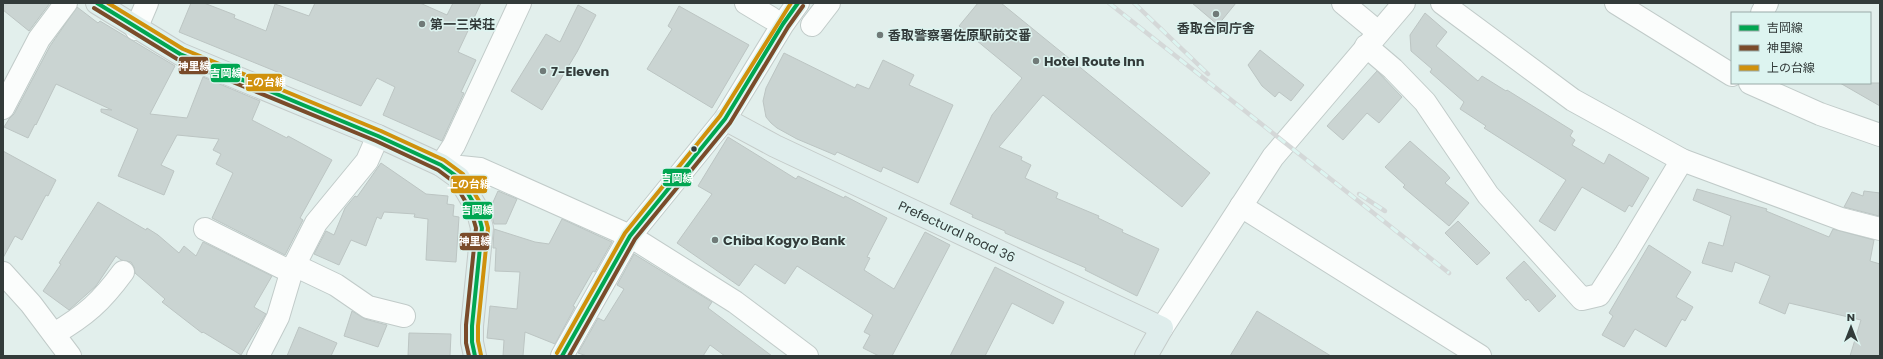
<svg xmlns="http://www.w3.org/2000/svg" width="1883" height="359" font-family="Poppins,'Noto Sans JP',sans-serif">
  <rect width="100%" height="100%" fill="#e2efec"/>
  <g fill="#cad4d2" stroke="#bcc5c3">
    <path d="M3 3H50L29 31 3 10Z"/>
    <path d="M191 3H204L235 15 234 18 266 31 275 4 309 16 315 3H420L447 15 453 3H481L458 52 476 60 461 92 464 93 442 141 383 115 395 87 377 78 361 106 179 32Z"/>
    <path d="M978 3H1001L1210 173 1182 207 1043 95 999 147 1022 157 1021 160 1031 165 1025 178 1058 193 1056 198 1099 216 1098 218 1123 230 1122 232 1159 249 1137 296 1085 270 1086 268 1005 233V231L972 217 973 215 950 204 992 115 1022 78 959 26Z"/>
    <path d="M1192 3H1236L1218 25Z"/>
    <path d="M578 5 596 15 577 52 542 110 511 91 546 34 560 42Z"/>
    <path d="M679 6 749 45 712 108 647 69 672 29 668 26Z"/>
    <path d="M77 7 98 23 100 21 175 66 150 114 187 118 203 77 260 101 252 120 287 138 288 136 332 160 300 218 303 220 285 255 212 218 233 173 216 164 221 154 213 150 219 139 177 135 161 165 174 171 164 195 118 176 138 129 101 112V109L112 110 56 84 36 125 35 124 28 138 4 127 9 119 14 114 50 46Z"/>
    <path d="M1425 13 1447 32 1436 46 1478 81 1482 76 1506 91 1507 90 1573 131 1570 136 1575 140 1572 145 1604 164 1609 154 1649 178 1632 207 1629 205 1625 212 1582 187 1555 231 1539 221 1566 180 1484 128 1486 126 1460 109 1464 102 1430 72 1432 69 1411 51 1410 35Z"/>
    <path d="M1260 50 1304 85 1291 101 1279 92 1275 97 1262 86 1248 65Z"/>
    <path d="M784 53 855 88 857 84 869 89 883 60 914 75 909 85 953 105 918 183 883 167 881 172 837 152 835 155 797 139 777 128 771 123 766 117 763 101 766 88Z"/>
    <path d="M1377 71 1402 97 1379 123 1367 113 1343 140 1327 126Z"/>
    <path d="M1840 83H1880V106Z"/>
    <path d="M728 137 796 179 798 176 844 198 845 196 887 218 867 257 870 258 864 270 894 289 925 232 950 245 892 356H879L863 348 870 335 864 332 873 315 797 266 785 284 755 264 739 286 677 243 712 194 698 186Z"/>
    <path d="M1410 141 1445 172 1450 178 1445 183 1469 203 1449 226 1403 187 1405 185 1385 167Z"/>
    <path d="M3 151 56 180 48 196 46 195 22 240 15 236 3 258Z"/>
    <path d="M381 163 426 194 448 196 447 204 454 205 453 216 459 217 456 262 426 260 428 219 414 217 415 214 384 212 381 219 377 217 366 246 351 240 339 265 314 254 326 231 334 235 345 208 355 196 357 197Z"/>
    <path d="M1697 189 1767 209 1766 211 1829 237 1833 229 1874 240 1870 261 1880 264V356H1850L1861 320 1789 303 1785 314 1759 303 1770 276 1735 262 1732 272 1702 263 1709 242 1723 246 1731 216 1693 200Z"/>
    <path d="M498 191 517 199 506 224H494L490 209Z"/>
    <path d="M1864 191 1880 193 1879 216 1844 207 1852 192 1863 196Z"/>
    <path d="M98 202 146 230 147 228 158 235 179 253 184 246 196 256 203 242 272 276 254 307 266 314 241 355 203 332 202 333 162 302 165 299 135 273 134 267 131 262 121 260 116 256 96 286 69 310 43 291 61 264 59 263Z"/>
    <path d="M562 219 612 242 595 272 593 271 573 306 575 307 555 344 525 332 523 356H503L504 340 487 338 490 306 517 309 520 272 495 271 496 248H493L494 229 535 242 549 244Z"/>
    <path d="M1458 221 1490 253 1477 265 1445 233Z"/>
    <path d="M1649 245 1691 272 1676 297 1693 307 1685 321 1682 319 1666 347 1635 329 1624 347 1602 335 1613 316 1609 313Z"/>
    <path d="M634 254 712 302 708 308 772 356H725L710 345 703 356H587L578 353 598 318 604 321 624 289 617 285Z"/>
    <path d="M1524 261 1556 296 1539 312 1528 299 1526 301 1506 278Z"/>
    <path d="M995 267 1064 302 1053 324 1012 303 985 356H950Z"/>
    <path d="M352 311 365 319 387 325 378 347 344 336Z"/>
    <path d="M1257 311 1331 356H1230Z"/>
    <path d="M299 327 337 343 331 356H287Z"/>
    <path d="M409 333 451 334 450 356H408Z"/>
  </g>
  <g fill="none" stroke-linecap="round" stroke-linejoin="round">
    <defs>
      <g id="minor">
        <path d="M520 3 454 145 441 165 480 169 630 236 735 302 807 356"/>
        <path d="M746 3 771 18"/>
        <path d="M1343 3 1378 32"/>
        <path d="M1442 3 1573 100 1682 160 1841 219 1880 229"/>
        <path d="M1616 3 1732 75"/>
        <path d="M1762 13 1767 3"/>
        <path d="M812 25 829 3"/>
        <path d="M136 29 147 3"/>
        <path d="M1366 46 1393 69 1425 102 1488 195 1582 299 1599 295 1626 253 1682 160"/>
        <path d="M1750 83 1820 114 1880 135"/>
        <path d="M3 108 39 39 66 3"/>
        <path d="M1241 206 1480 356"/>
        <path d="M205 229 291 272 294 265 336 285 368 307 404 316"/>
        <path d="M3 273 31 304 70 356"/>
        <path d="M1162 328 1273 157 1404 3"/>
        <path d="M54 334C86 315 101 302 123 272"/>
        <path d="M258 356 278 317 292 270 316 223 367 161 378 136"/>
        <path d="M562 356 630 236 725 119 783 24 798 3"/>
      </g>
      <g id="major">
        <path d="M97 3 180 54 378 136 441 165 459 178 477 209 482 228 472 326V342L475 356"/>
        <path d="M725 119 775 146 1162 328 1146 356"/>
      </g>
    </defs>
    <use href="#minor" stroke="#c1cbc9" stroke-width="24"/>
    <use href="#major" stroke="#c4cbc9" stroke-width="24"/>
    <use href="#minor" stroke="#fbfdfc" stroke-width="22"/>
    <use href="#major" stroke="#dfedec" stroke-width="22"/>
    <defs>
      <g id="rail">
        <path d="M1109 3 1449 273"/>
        <path d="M1134 3 1208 74"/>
        <path d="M1359 194 1385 211"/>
      </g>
    </defs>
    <use href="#rail" stroke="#d4d8d8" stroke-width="4.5"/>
    <use href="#rail" stroke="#ddf4f0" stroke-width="3" stroke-dasharray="9" stroke-linecap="butt"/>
    <defs>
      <g id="bus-1">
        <path d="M97 3 180 54 378 136 441 165 459 178 477 209 482 228 472 326V342L475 356"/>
        <path d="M562 356 630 236 725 119 783 24 798 3"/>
      </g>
      <g id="bus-2">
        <path d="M94 8 177 59 376 141 438 170 454 182 471 211 476 228 466 325V343L469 356"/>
        <path d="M569 356 635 239 730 123 788 27 803 6"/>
      </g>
      <g id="bus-3">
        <path d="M108 3 183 49 381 131 444 160 463 174 482 206 488 228 478 326V341L481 355"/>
        <path d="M557 353 625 233 720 116 791 3"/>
      </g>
    </defs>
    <use href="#bus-1" stroke="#ddf4f0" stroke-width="7"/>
    <use href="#bus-2" stroke="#ddf4f0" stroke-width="7"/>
    <use href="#bus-3" stroke="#ddf4f0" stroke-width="7"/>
    <use href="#bus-1" stroke="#00a651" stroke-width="4"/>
    <use href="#bus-2" stroke="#7a4b2a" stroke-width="4"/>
    <use href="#bus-3" stroke="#d0910c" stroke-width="4"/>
  </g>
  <g fill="#707a78" stroke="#ddf4f0" stroke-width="1.5">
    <circle cx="1216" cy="14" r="4"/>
    <circle cx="422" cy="24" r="4"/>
    <circle cx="880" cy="35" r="4"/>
    <circle cx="1036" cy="61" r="4"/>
    <circle cx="543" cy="71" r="4"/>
    <circle cx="715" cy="240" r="4"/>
  </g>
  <circle fill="#333b3a" stroke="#ddf4f0" stroke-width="1.5" cx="694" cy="149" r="3.5"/>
  <g text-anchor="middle" stroke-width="3" stroke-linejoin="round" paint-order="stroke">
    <g font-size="13" font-weight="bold" fill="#333b3a" stroke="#ddf4f0" text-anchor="start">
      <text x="430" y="29">第一三栄荘</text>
      <text x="1216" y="33" text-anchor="middle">香取合同庁舎</text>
      <text x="888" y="40">香取警察署佐原駅前交番</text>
      <text x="1044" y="66">Hotel Route Inn</text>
      <text x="551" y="76">7-Eleven</text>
      <text x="723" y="245">Chiba Kogyo Bank</text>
    </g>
    <g font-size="13" fill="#333b3a" stroke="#ddf4f0">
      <text transform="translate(957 231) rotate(25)" y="5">Prefectural Road 36</text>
    </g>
  </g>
  <g stroke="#ddf4f0" stroke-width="1.5">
    <rect x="178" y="56" width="31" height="19" rx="4" fill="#7a4b2a"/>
    <rect x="210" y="63" width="31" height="20" rx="4" fill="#00a651"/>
    <rect x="245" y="73" width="38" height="19" rx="4" fill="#d0910c"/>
    <rect x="662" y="168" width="30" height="19" rx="4" fill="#00a651"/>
    <rect x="450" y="175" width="38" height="19" rx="4" fill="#d0910c"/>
    <rect x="462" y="201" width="31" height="19" rx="4" fill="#00a651"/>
    <rect x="459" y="232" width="31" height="19" rx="4" fill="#7a4b2a"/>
  </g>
  <g font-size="11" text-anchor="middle" font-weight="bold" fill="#fff">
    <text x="194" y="70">神里線</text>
    <text x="226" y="77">吉岡線</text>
    <text x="264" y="86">上の台線</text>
    <text x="677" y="182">吉岡線</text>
    <text x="469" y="188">上の台線</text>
    <text x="477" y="214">吉岡線</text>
    <text x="475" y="245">神里線</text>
  </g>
  <rect width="1883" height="359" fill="none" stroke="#333b3a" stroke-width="8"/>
  <rect x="1731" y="12" width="140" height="72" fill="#ddf4f0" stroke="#99aaa7"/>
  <rect x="1739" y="25" width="20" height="6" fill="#00a651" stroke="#99aaa7"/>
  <text x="1767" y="32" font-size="12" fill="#333b3a">吉岡線</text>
  <rect x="1739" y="45" width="20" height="6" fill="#7a4b2a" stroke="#99aaa7"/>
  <text x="1767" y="52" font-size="12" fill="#333b3a">神里線</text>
  <rect x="1739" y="65" width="20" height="6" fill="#d0910c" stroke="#99aaa7"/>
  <text x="1767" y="72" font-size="12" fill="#333b3a">上の台線</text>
  <g transform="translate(1851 327)" stroke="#ddf4f0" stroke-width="3" paint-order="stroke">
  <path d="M0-3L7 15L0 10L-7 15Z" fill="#333b3a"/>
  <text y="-6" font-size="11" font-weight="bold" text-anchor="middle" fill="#333b3a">N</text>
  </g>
</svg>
